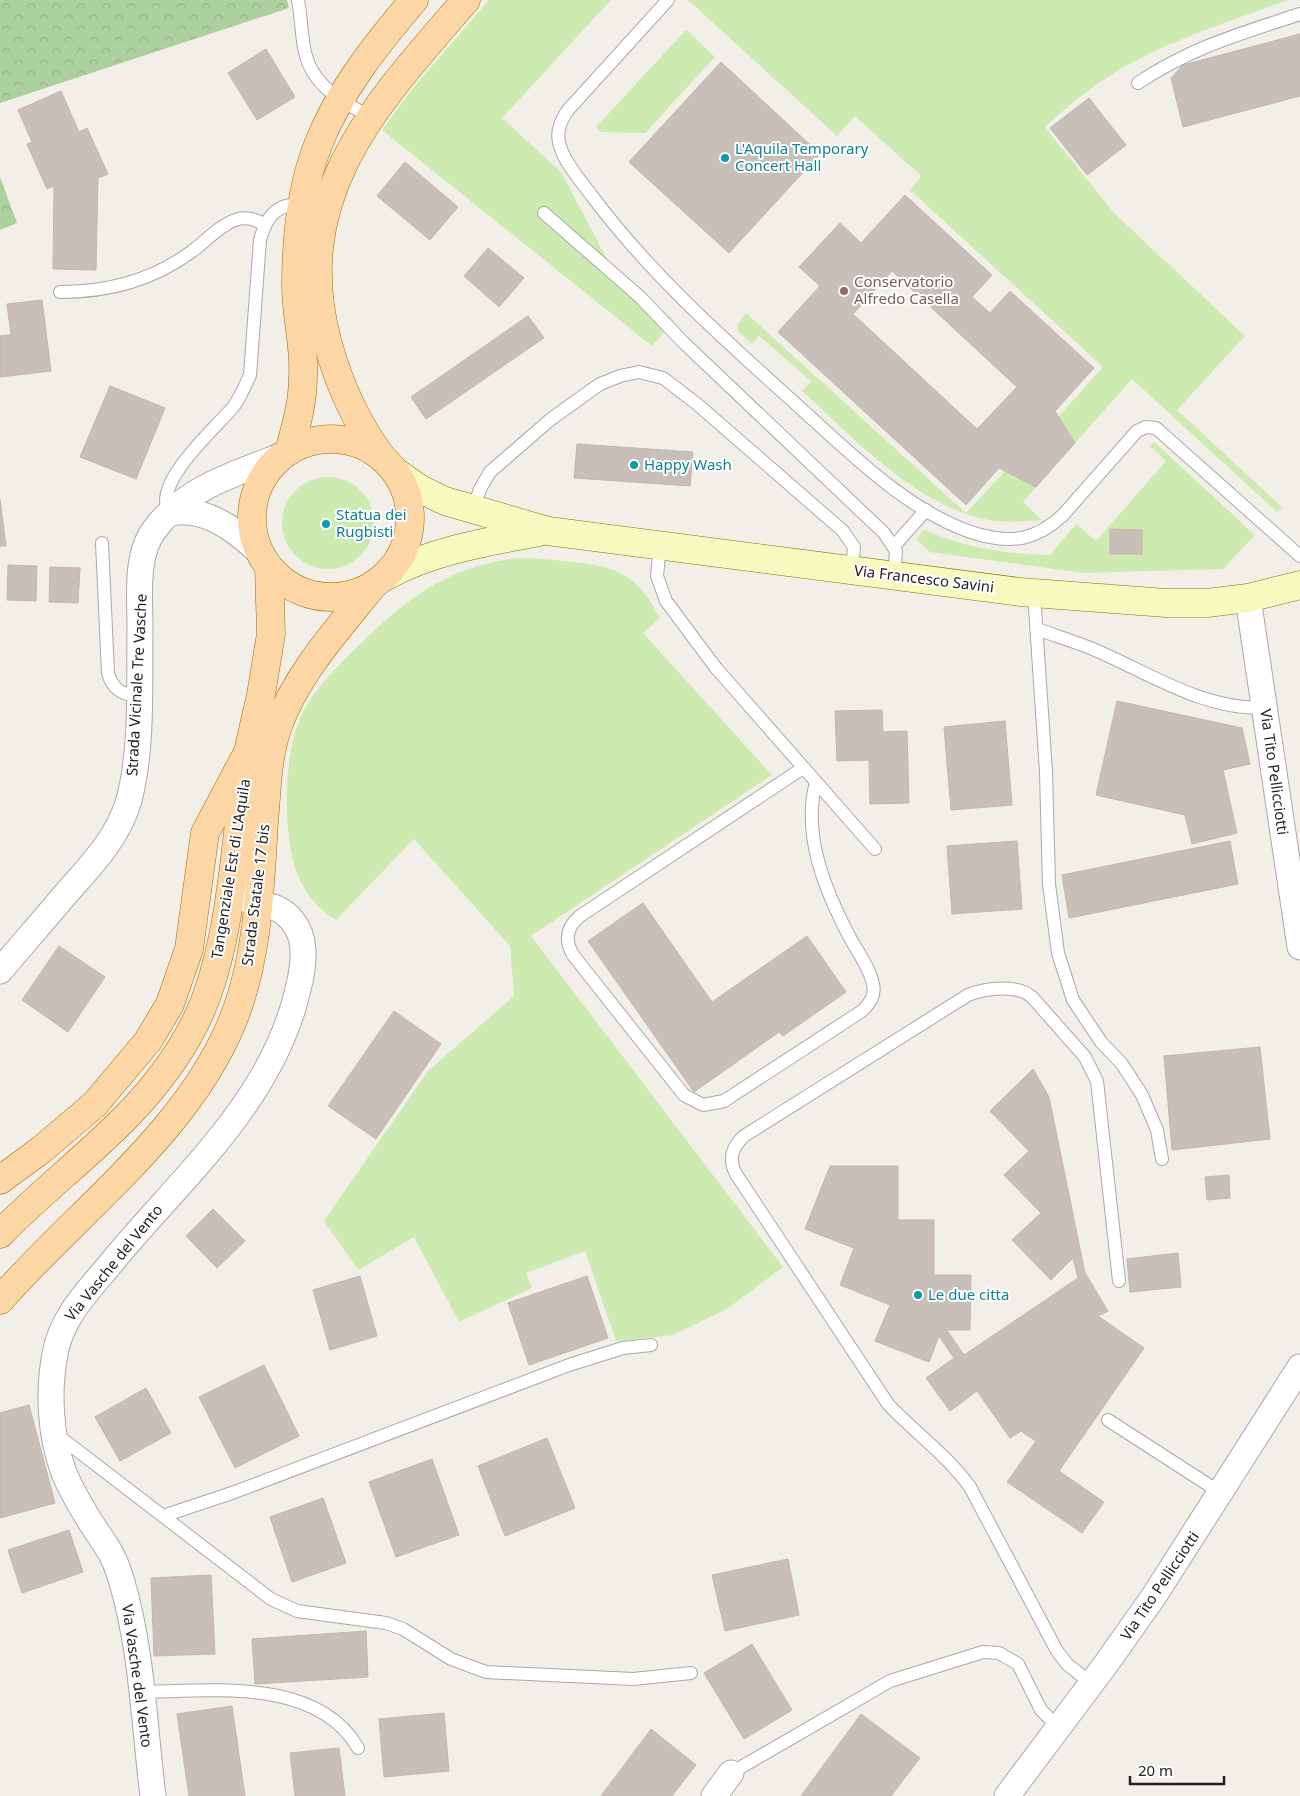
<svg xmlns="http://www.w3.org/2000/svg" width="1300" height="1796" font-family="'Noto Sans',sans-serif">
  <defs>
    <pattern id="forest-crowns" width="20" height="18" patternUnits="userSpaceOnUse" patternTransform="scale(1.25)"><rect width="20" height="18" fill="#add19e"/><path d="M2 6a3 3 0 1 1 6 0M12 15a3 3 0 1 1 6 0" fill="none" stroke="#95b388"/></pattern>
  </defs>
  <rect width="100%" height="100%" fill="#f2efe9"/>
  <g fill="#cdebb0" fill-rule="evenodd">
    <path d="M489 0H611L502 118 561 172 608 261 674 321 652 346 382 130 413 88Z"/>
    <path d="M688 0H1288C1237 19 1183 36 1135 61 1102 78 1072 102 1045 127L1114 213 1245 336 1177 410 1282 507 1277 512 1132 379 1075 443 1059 416 1103 367 910 190 921 176 855 116 837 136Z"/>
    <path d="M686 30 715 57 645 133 601 132 596 127Z"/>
    <path d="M746 313 966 513 1005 471 1036 487 1023 502 1042 520C1025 521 1006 523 989 520 917 507 854 438 802 391L811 381 759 336 752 344 738 331 737 325Z"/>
    <path d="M1154 442 1255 535 1223 569 1083 573 930 552 916 539 924 530C966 548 1005 554 1050 555L1076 524 1096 541 1166 461 1150 446ZM1110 530H1142V554H1111Z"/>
    <circle cx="328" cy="523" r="46"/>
    <path d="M518 558C536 558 554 560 572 562 619 567 637 574 660 618L643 633 772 775 531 936 783 1267 727 1309 673 1335 616 1341 585 1251 526 1273 532 1288 459 1322 414 1237 358 1270 324 1221 428 1071 514 996 510 946 414 839 336 920C302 899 291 867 288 828 285 791 287 745 303 712 316 687 337 667 356 648 405 600 447 566 518 558Z"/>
  </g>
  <g fill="url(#forest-crowns)">
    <path d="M0 0H287L289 8 0 103Z"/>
    <path d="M0 177 17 223 0 230Z"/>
  </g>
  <g fill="#c7bfb8" stroke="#c4b6ab" fill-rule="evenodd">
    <path d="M1300 34V96L1183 127 1171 78 1183 65Z"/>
    <path d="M266 49 295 97 257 120 228 73Z"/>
    <path d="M721 62 820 154 729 253 629 162Z"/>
    <path d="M61 91 79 132 87 128 108 174 98 178 96 270 53 269 54 186 47 189 27 144 32 142 18 110Z"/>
    <path d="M1089 98 1126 145 1087 175 1050 128Z"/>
    <path d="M405 162 458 207 430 240 377 196Z"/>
    <path d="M905 195 992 275 972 297 990 313 1010 291 1094 368 1055 411 1075 443 1036 487 999 468 966 505 778 332 820 286 799 267 840 223 861 243ZM892 271 1017 387 977 429 853 314Z"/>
    <path d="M488 248 524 278 499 307 464 276Z"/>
    <path d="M42 300 51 371 0 377V336L11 335 7 304Z"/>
    <path d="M528 316 544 338 426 419 411 397Z"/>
    <path d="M110 386 165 408 136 479 80 457Z"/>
    <path d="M577 444 693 452 690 486 574 478Z"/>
    <path d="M0 499 6 546H0Z"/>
    <path d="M1110 529 1142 530V554H1110Z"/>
    <path d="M8 565 37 566 36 601 7 600Z"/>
    <path d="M50 567 80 568 78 603 49 602Z"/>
    <path d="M1117 701 1242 728 1250 764 1223 770 1237 833 1192 844 1185 815 1096 795Z"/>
    <path d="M882 710 883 732 907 731 909 803 870 804 869 760 837 761 835 711Z"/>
    <path d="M1005 721 1012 805 951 810 944 727Z"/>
    <path d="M1017 841 1022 909 952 914 947 846Z"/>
    <path d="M1230 841 1238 884 1069 918 1062 875Z"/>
    <path d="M643 903 712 1002 807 936 846 992 783 1036 779 1032 694 1092 588 941Z"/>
    <path d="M59 946 105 977 68 1032 22 1000Z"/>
    <path d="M394 1011 441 1044 376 1139 328 1106Z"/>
    <path d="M1260 1047 1270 1139 1172 1150 1164 1056Z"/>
    <path d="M1033 1069 1049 1097 1085 1273 1108 1311 1098 1316 1144 1348 1059 1471 1104 1502 1082 1533 1007 1482 1036 1441 1021 1431 1010 1438 977 1391 950 1411 926 1378 954 1358 939 1336 929 1362 875 1341 890 1305 840 1285 854 1248 805 1229 830 1166H898V1220H934V1275H971L970 1330H947L964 1355 1078 1278 1073 1258 1051 1280 1012 1240 1041 1213 1004 1175 1029 1151 990 1111Z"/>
    <path d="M1229 1175 1230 1198 1207 1200 1205 1177Z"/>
    <path d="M213 1209 245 1241 217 1268 186 1236Z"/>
    <path d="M1178 1253 1181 1287 1130 1292 1127 1259Z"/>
    <path d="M360 1276 377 1336 330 1350 313 1290Z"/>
    <path d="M587 1276 608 1338 529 1365 508 1303Z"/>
    <path d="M264 1365 299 1436 235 1468 199 1397Z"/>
    <path d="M146 1388 171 1433 120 1461 95 1417Z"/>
    <path d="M29 1405 55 1503 0 1518V1413Z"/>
    <path d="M547 1438 575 1508 505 1536 478 1466Z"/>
    <path d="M432 1459 459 1535 396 1557 369 1482Z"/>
    <path d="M323 1498 346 1563 292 1582 270 1517Z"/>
    <path d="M69 1530 83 1572 22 1593 8 1550Z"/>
    <path d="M788 1559 799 1615 725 1631 712 1575Z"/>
    <path d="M211 1575 215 1654 154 1656 151 1578Z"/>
    <path d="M366 1631 368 1677 255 1684 252 1639Z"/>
    <path d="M752 1644 792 1710 744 1739 704 1673Z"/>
    <path d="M232 1706 245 1796H189L177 1714Z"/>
    <path d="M444 1713 449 1771 384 1777 379 1719Z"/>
    <path d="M861 1714 920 1758 891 1796H801Z"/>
    <path d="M651 1729 696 1765 672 1796H601Z"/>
    <path d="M339 1748 345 1796H295L290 1753Z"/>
  </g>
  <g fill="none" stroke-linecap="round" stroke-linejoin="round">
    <defs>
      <g id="lane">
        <path d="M298 0C301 15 301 31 304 47 310 85 340 100 370 117"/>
        <path d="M668 0 568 110C560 121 555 135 561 149 567 166 581 181 592 196 651 275 724 339 797 405 848 451 910 514 977 534 1013 544 1036 540 1063 515L1137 431 1146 427 1156 428 1300 556"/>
        <path d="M1138 83C1192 47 1240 34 1300 14"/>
        <path d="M544 213 640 297 683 342 884 533 896 551 894 576"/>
        <path d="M60 292C107 292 153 280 191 252 205 242 219 226 235 220 245 216 254 219 264 224"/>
        <path d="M473 510 480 489 490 472 551 419 600 384 620 376 639 372 663 378 697 404 843 531 854 547 852 570"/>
        <path d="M170 513C149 485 218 426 234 406 241 396 245 386 250 375L260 240C266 217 277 202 303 205"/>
        <path d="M102 543 108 673C112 688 122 696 138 695"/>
        <path d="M660 545 657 576 666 601 716 668 875 849"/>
        <path d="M894 546 926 510"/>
        <path d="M1034 593 1046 772 1049 884 1058 953 1073 1000 1101 1042 1122 1064 1142 1095 1157 1130 1162 1159"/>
        <path d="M1037 629C1056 636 1076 642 1095 650 1149 673 1203 710 1265 708"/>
        <path d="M803 768 580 916C567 927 564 939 573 955L684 1095 703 1105 724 1101 862 1011C869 1004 876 996 873 984 870 968 857 951 849 936 825 890 802 835 816 782"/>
        <path d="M1108 1420 1221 1493"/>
        <path d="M56 1434 271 1599 297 1611 386 1623 403 1629 451 1659 486 1672 633 1679 691 1673"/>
        <path d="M163 1516 232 1493 569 1365 623 1348 651 1345"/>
        <path d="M1092 1684 1067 1664 1057 1651 970 1487C947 1455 915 1433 888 1404L736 1174C728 1159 732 1147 744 1136L968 995C986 988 1017 984 1032 997L1085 1057 1097 1081 1119 1281"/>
        <path d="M141 1692C211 1691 317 1677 358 1748"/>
        <path d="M731 1773 890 1681 983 1652 999 1653 1018 1664 1041 1710 1059 1728"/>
      </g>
      <g id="street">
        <path d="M170 513C205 506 236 530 260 553"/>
        <path d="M1248 598 1300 947"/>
        <path d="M0 971C21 946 43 921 64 896 89 867 118 839 129 800 143 747 139 682 140 627 140 597 135 554 155 529 184 489 236 473 281 456"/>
        <path d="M153 1796C144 1724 142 1648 121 1579 113 1551 102 1541 88 1518 79 1503 69 1487 63 1470 50 1434 48 1391 55 1354 61 1319 85 1294 107 1268 174 1185 261 1113 293 1008 298 990 304 970 303 950 302 928 288 909 266 905 259 903 251 904 246 898 238 889 237 874 236 862"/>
        <path d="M714 1796 731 1773"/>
        <path d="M1007 1796 1106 1664 1154 1596 1300 1367"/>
      </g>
      <g id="secondary">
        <path d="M397 473 420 489 445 501 548 531 1020 592 1166 603H1207L1248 598 1300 585"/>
        <path d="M386 576C433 550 487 542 539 532"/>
      </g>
      <g id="primary">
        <circle cx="331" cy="518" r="79"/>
        <path d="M289 451C296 427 303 402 303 377 305 347 296 317 296 286 296 240 301 188 318 145 339 91 377 43 414 0"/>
        <path d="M381 456C356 422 339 384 328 344 287 195 377 103 466 0"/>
        <path d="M0 1180 41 1150 95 1104 148 1041 170 1004 189 949 205 833 248 752 261 695 271 634 269 567"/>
        <path d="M0 1234C41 1192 87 1157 128 1115 154 1088 178 1057 195 1023 230 954 235 849 245 771"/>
        <path d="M0 1300C78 1211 188 1132 233 1020 258 958 260 888 264 822 267 790 267 757 278 726 297 673 339 628 374 584"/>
      </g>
    </defs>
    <use href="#lane" stroke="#a9a9a9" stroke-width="14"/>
    <use href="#street" stroke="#a9a9a9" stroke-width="27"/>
    <use href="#secondary" stroke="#707d05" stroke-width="29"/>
    <use href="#primary" stroke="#a06b00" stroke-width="29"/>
    <use href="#lane" stroke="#fff" stroke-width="12"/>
    <use href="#street" stroke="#fff" stroke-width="25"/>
    <use href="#secondary" stroke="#f7fabf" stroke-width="28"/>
    <use href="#primary" stroke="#fcd6a4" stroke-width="28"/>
  </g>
  <g fill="#0f9aa8" stroke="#fff" stroke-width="2">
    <circle cx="725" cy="158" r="5"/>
    <circle cx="634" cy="465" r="5"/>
    <circle cx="326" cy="524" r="5"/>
    <circle cx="918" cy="1295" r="5"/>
  </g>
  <circle fill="#8d6e63" stroke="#fff" stroke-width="2" cx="844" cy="291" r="5"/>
  <g text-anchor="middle" stroke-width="4" stroke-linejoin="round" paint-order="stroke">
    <g font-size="15" fill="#0d838f" stroke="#fff" text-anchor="start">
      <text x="735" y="154">L'Aquila Temporary<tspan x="735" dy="17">Concert Hall</tspan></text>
      <text x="644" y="470">Happy Wash</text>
      <text x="336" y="520">Statua dei<tspan x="336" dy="17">Rugbisti</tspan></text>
      <text x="928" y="1300">Le due citta</text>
    </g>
    <g font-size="15" fill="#785e54" stroke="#fff" text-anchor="start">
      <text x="854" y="287">Conservatorio<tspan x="854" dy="17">Alfredo Casella</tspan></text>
    </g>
    <g font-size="15" fill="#222" stroke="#fff">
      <text transform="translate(924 579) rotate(7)" y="5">Via Francesco Savini</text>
      <text transform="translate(137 685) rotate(-87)" y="5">Strada Vicinale Tre Vasche</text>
      <text transform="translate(1274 772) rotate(82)" y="5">Via Tito Pellicciotti</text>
      <text transform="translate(231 869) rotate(-81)" y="5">Tangenziale Est di L'Aquila</text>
      <text transform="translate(256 895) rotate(-83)" y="5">Strada Statale 17 bis</text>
      <text transform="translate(114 1263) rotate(-51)" y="5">Via Vasche del Vento</text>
      <text transform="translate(1160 1586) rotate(-56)" y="5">Via Tito Pellicciotti</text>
      <text transform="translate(137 1676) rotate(82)" y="5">Via Vasche del Vento</text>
    </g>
  </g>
  <path d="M1130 1776v8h94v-8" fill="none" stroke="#222222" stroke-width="2.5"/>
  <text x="1138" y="1776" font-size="15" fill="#222222" stroke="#ffffff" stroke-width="4" paint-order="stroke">20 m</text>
</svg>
